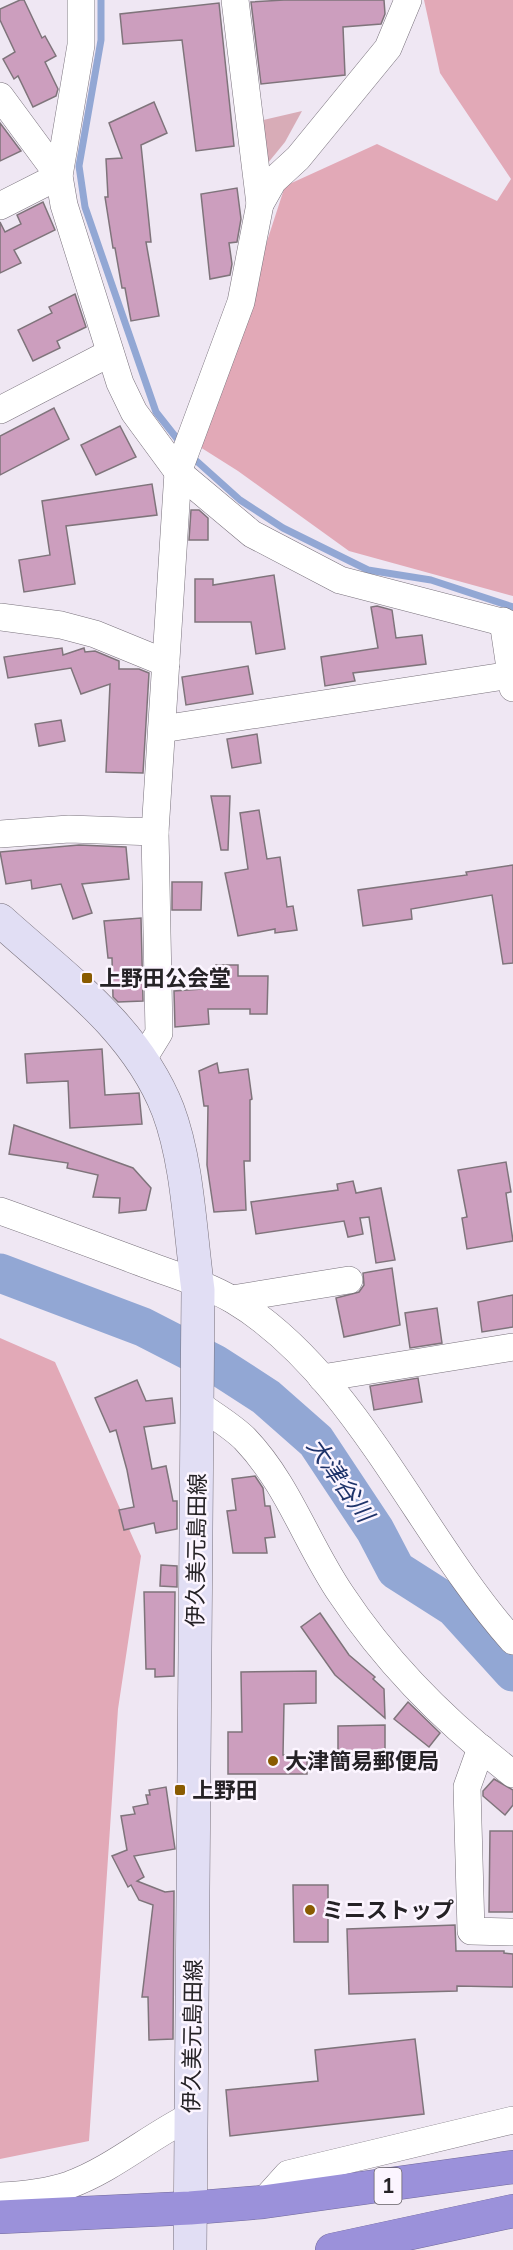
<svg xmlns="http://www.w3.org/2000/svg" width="513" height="2250" font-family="Mulish,'Noto Sans JP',sans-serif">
  <rect width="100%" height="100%" fill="#efe7f3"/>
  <path fill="#d8acb7" d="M302 111 285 142 263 169 259 121Z"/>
  <g fill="#e2a9b7">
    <path d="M424 0H513V596L349 551 238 471 200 447 285 186 377 144 497 201 511 179 440 73Z"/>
    <path d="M0 1338 55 1362 141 1556 118 1709 89 2141 0 2159Z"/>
  </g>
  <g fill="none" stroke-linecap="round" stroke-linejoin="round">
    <g stroke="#92a7d4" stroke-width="7">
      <path d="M101 0V40L79 166 85 207 156 412 182 445"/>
      <path d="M191 456 240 500 283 528 368 570 431 580 513 607"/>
    </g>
    <path stroke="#92a7d4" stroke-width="39" d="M0 1273 143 1327 215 1364 266 1397 316 1441 375 1530 396 1570 454 1607 513 1672"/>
  </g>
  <g fill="#cc9ebe" stroke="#7f747b" stroke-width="1.5">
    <path d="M20 0H24L42 38 45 36 56 56 45 62 58 89 56 96 33 107 18 76 14 79 3 59 15 52 0 20V9Z"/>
    <path d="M284 0H384L385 14 381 24 343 27 345 75 261 84 251 2Z"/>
    <path d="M219 3 234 146 196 151 182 40 123 44 120 14Z"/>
    <path d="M154 102 167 133 141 145 151 242H146L159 316 131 321 125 288H122L115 248H113L105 197H108L106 159 122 158 109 123Z"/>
    <path d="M0 123 21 151 0 161Z"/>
    <path d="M237 188 241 219 237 242 229 243 232 264 230 275 210 279 201 194Z"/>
    <path d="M43 202 55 230 14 250 21 263 0 273V222L5 232 21 224 17 215Z"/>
    <path d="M75 294 86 327 57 341 60 348 33 361 18 330 52 313 49 307Z"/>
    <path d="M54 408 69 439 0 475V436Z"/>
    <path d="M120 426 136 457 96 475 81 445Z"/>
    <path d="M152 484 157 515 66 526 75 584 24 592 19 560 50 555 42 501Z"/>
    <path d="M191 510H199L208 518V540H189Z"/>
    <path d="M274 575 285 649 256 654 251 622H195V579H213V585Z"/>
    <path d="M377 606 392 610 396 638 422 635 426 664 353 673 355 681 325 686 321 657 378 648 371 607Z"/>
    <path d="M62 648 63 655 84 648 85 652 95 651 119 661V669H139L149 673 143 773 106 772 110 684 81 694 71 668 8 678 4 657Z"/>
    <path d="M248 666 253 694 186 705 182 677Z"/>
    <path d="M61 720 65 741 39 746 35 724Z"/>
    <path d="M257 734 261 763 232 768 227 739Z"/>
    <path d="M211 796H230L228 850H221Z"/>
    <path d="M259 810 267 859 280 857 287 907 293 906 297 930 275 933V929L238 936 225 873 248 869 240 813Z"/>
    <path d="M79 845 126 847 129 879 82 884 92 913 73 919 61 884 32 889 31 880 6 884 0 852Z"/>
    <path d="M513 865V963L503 964 492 895 411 909 412 919 363 926 358 890 467 875 466 872Z"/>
    <path d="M172 882H202L201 910H172Z"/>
    <path d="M141 918 143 1001 118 1002 113 997 112 958H108L104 921Z"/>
    <path d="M216 965H238V976H268L267 1014H250V1009H208L209 1024 175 1027 174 991 216 988Z"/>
    <path d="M102 1049 105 1095 139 1093 142 1124 70 1128 68 1081 27 1083 25 1054Z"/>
    <path d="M217 1063 219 1073 248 1069 252 1099 250 1100V1161H244L246 1210 214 1212 207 1165 208 1106H204L199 1071Z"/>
    <path d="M14 1125 133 1168 151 1188 146 1210 119 1213 120 1198 93 1197 98 1175 67 1168 68 1163 9 1154Z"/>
    <path d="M506 1162 511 1192 506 1193 513 1241 467 1249 462 1218 467 1217 458 1170Z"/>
    <path d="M353 1181 356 1193 381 1188 395 1260 376 1263 369 1217 360 1218 363 1234 348 1237 344 1221 256 1234 251 1202 338 1190 337 1184Z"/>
    <path d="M392 1268 400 1325 344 1337 336 1298 359 1292 364 1285 363 1273Z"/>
    <path d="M513 1295V1327L482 1332 478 1302Z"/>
    <path d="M437 1308 442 1343 410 1348 405 1313Z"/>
    <path d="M418 1378 422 1402 374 1410 370 1386Z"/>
    <path d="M137 1380 146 1401 172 1398 175 1423 144 1427 152 1469 166 1466 173 1501H177V1529L156 1533 154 1523 124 1530 119 1510 134 1507 127 1470 116 1430 110 1432 95 1398Z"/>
    <path d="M255 1476 263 1488 265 1506H270L275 1537 265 1538 267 1553H233L227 1511 236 1510 232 1479Z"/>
    <path d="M161 1565 177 1566V1587L160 1586Z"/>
    <path d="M144 1592H175L174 1676 155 1677V1669H146Z"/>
    <path d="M320 1613 349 1655 375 1677 373 1679 384 1689 385 1718 335 1675 301 1627Z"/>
    <path d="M316 1671V1703L284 1704 283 1755H307V1774H228V1732H242L241 1672Z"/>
    <path d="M408 1702 440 1733 429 1747 394 1719Z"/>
    <path d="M385 1725V1755L338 1756V1726Z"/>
    <path d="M494 1779 513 1790V1805L505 1815 483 1796V1791Z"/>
    <path d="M166 1787 175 1849 134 1856 144 1877 137 1881 165 1892 174 1891 173 2039 149 2040 148 1997H142L153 1905 139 1900 131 1885 128 1887 112 1856 127 1850 121 1816 135 1814 133 1807 148 1804 146 1795H150L149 1790Z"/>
    <path d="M490 1831H513V1912H489Z"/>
    <path d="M293 1885H328V1942H294Z"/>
    <path d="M455 1925 456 1951H504V1953L513 1954V1987L457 1986V1991L349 1994 347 1929Z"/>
    <path d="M415 2039 424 2114 230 2136 226 2090 318 2081 315 2050Z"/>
  </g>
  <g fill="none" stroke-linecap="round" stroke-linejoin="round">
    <defs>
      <g id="street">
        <path d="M81 0V45L59 176 64 205 120 383 134 412 178 472 252 534 340 580 513 625"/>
        <path d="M235 0 260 204"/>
        <path d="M0 96 59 176 0 206"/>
        <path d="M0 410 110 353"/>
        <path d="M0 617 61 625 95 634 166 663"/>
        <path d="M503 621 513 688"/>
        <path d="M162 729 511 675"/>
        <path d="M0 834 69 829 155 832"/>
        <path d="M143 1059 159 1033 155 832 178 472 241 302 260 204 273 181 298 158 388 48 408 0"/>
        <path d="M0 1211C48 1228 96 1246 145 1264 174 1275 206 1284 233 1300 353 1371 420 1537 513 1641"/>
        <path d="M232 1299 349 1280"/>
        <path d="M322 1378 513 1347"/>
        <path d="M198 1404C213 1415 232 1426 245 1439 288 1484 307 1544 341 1594 388 1665 445 1722 513 1774"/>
        <path d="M481 1748 467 1787 471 1931 513 1932"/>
        <path d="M0 2196C22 2195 48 2192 69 2185 113 2169 150 2136 191 2116"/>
        <path d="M263 2202 288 2174 513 2120"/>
      </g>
      <path id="secondary" d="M0 920C63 977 136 1028 168 1110 188 1163 190 1233 198 1290L190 2250"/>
      <g id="highway">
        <path d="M0 2217 190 2208 263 2202 513 2167"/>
        <path d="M332 2250 513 2211"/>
      </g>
    </defs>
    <use href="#street" stroke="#79727c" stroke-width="28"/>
    <use href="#secondary" stroke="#79727c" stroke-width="34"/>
    <use href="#highway" stroke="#726a9b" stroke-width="34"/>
    <use href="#street" stroke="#fff" stroke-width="27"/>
    <use href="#secondary" stroke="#e1def4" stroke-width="33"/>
    <use href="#highway" stroke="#9b91da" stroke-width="33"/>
  </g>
  <g fill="#895b00" stroke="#fcf5ff" stroke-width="2">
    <rect x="81" y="972" width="12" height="12" rx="3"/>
    <circle cx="273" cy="1761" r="6"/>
    <rect x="174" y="1784" width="12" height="12" rx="3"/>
    <circle cx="310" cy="1910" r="6"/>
  </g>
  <g text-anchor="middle" stroke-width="5" stroke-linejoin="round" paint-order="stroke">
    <rect fill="#fcf5ff" stroke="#666167" stroke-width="1.5" x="374.5" y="2168" width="27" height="36" rx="4.5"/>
    <g font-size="21" font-weight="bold" fill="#252226">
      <text x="388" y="2193">1</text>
    </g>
    <g font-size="22" font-weight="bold" fill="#252226" stroke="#fcf5ff" text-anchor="start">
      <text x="99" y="986">上野田公会堂</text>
      <text x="285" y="1769">大津簡易郵便局</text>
      <text x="192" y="1798">上野田</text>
      <text x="322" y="1918">ミニストップ</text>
    </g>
    <g font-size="22" fill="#252226" stroke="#fcf5ff">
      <text transform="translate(196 1550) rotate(-89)" y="8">伊久美元島田線</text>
      <text transform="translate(192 2036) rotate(-89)" y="8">伊久美元島田線</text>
    </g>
    <g font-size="24" font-style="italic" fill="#1e336a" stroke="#fcf5ff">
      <text transform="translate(340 1480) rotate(55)" y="8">大津谷川</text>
    </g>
  </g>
</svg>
